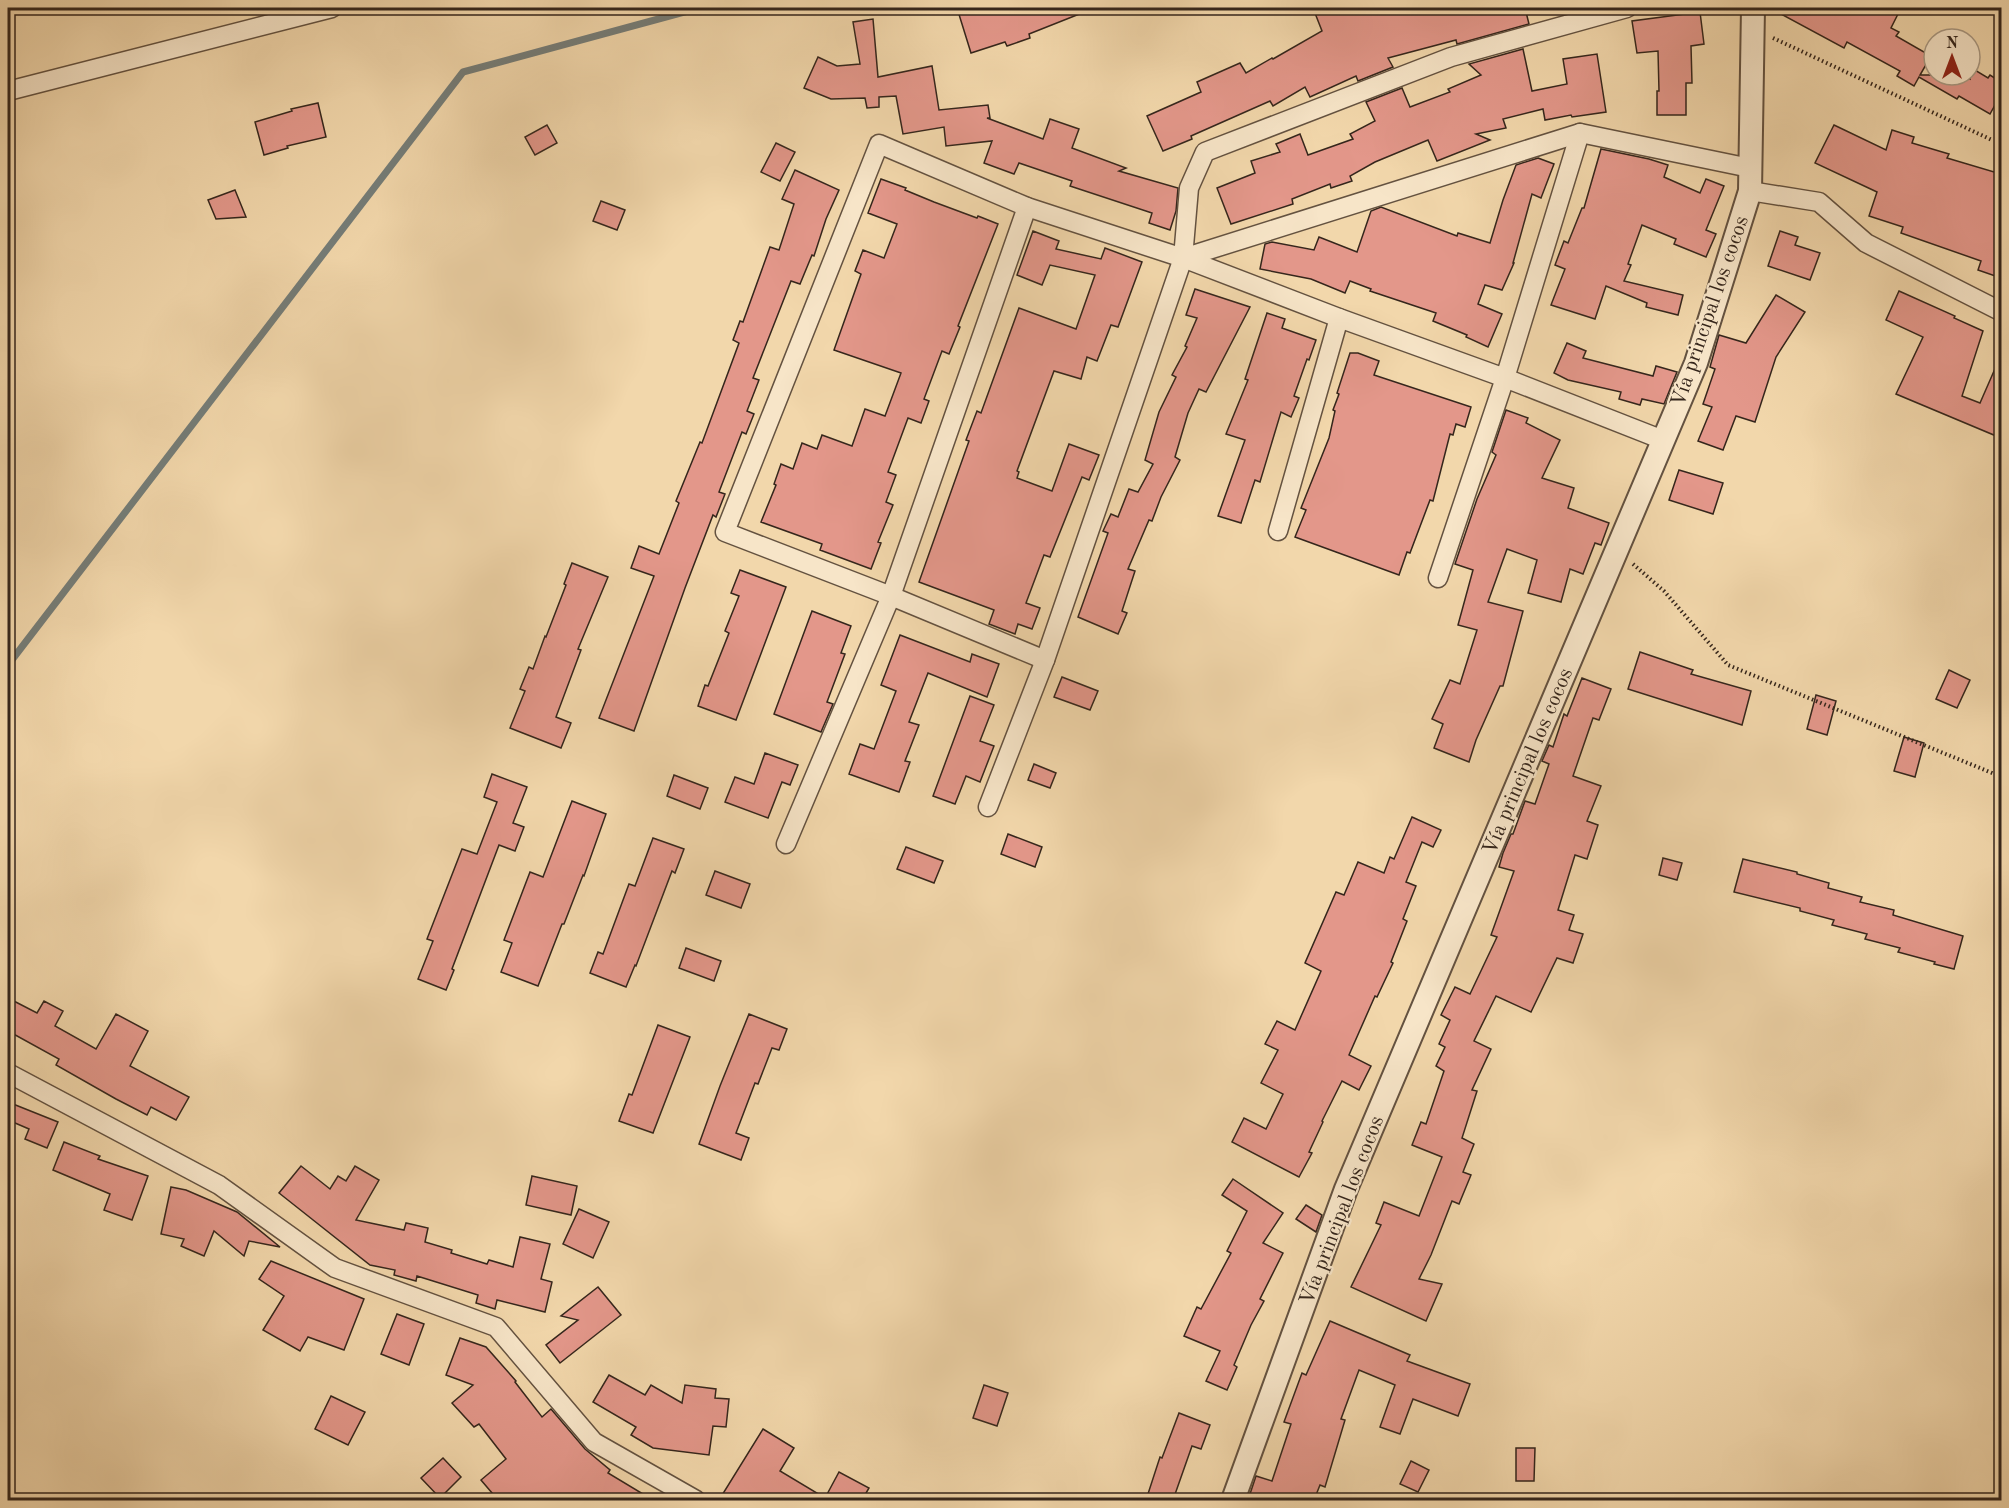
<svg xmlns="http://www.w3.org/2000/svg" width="2009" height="1508" font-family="'Old Standard TT',serif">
  <rect width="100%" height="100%" fill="#f2d7ab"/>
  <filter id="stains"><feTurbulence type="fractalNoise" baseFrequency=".00333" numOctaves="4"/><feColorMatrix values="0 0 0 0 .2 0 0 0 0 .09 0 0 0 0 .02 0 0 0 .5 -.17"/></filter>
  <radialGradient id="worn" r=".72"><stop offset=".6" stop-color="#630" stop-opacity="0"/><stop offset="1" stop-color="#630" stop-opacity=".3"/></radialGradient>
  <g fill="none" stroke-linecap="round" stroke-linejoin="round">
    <path stroke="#757d78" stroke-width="7" d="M8 665 463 72 699 8"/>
  </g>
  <g fill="#e3978a" stroke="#35261c" stroke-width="1.5">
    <path d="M957 8H983L985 12 1000 8 1092 9 1029 34 1030 38 1007 46 1005 42 971 53Z"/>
    <path d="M1313 8H1525L1529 24 1457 44 1456 40 1388 58 1393 67 1358 81 1356 76 1310 97 1305 87 1273 106 1270 101 1191 136 1192 139 1163 151 1147 116 1201 92 1197 82 1240 63 1246 73 1272 58 1273 59 1322 31Z"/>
    <path d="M1770 8H1901L1891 28 1899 32 1896 36 1931 56 1920 75H1963L1970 79V67L1988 78 1990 75 2001 82V94L1990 114 1959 96 1957 99 1919 77 1914 86 1897 76 1900 71 1847 42 1844 48Z"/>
    <path d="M1700 12 1704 44 1691 46 1692 83H1686V115H1657V91H1659L1658 51 1637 53 1632 21Z"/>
    <path d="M873 19 878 77 932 66 939 110 988 105 990 118H987L1043 139 1050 119 1079 129 1072 148 1126 168 1119 171 1178 188 1176 211 1170 230 1149 223 1152 213 1070 186 1072 181 1019 163 1014 174 984 163 992 141 946 146 944 127 903 134 896 96 879 97V107L867 108 865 98 831 99 804 88 818 57 837 66 860 64 853 22Z"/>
    <path d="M1523 49 1532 91 1567 84 1563 59 1597 54 1606 112 1572 117 1571 115 1545 120 1543 109 1503 119 1506 128 1476 134 1490 140 1437 161 1428 140 1375 162 1350 176 1352 181 1331 188 1330 184 1292 199 1293 204 1231 224 1217 188 1255 173 1251 161 1280 152 1276 144 1300 134 1308 155 1353 139 1350 134 1375 121 1366 102 1402 88 1410 107 1450 92 1448 89 1481 75 1469 64Z"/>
    <path d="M318 103 326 137 287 146 288 148 264 155 255 122 292 111 291 109Z"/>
    <path d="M547 125 557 143 535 155 525 137Z"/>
    <path d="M1834 125 1886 150 1892 130 1914 137 1912 143 1949 154 1947 158 2001 174V278L1978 270 1981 261 1901 233 1903 227 1869 216 1877 192 1815 163Z"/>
    <path d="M776 143 795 152 780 181 761 172Z"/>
    <path d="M1601 149 1649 159 1668 165 1664 177 1700 193 1706 179 1724 186 1706 230 1716 234 1706 257 1674 244 1676 239 1642 225 1628 264 1631 265 1624 281 1683 295 1678 315 1646 307 1647 303 1606 286 1595 319 1551 305 1565 269 1555 265 1564 241 1568 243 1582 208H1584Z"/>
    <path d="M1538 158 1554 164 1541 198 1532 194 1513 263H1514L1502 290 1485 285 1478 304 1502 314 1488 347 1466 337 1467 335 1433 321 1436 313 1370 291 1371 289 1350 281 1345 293 1311 279 1260 269 1265 244 1272 242 1314 250 1319 237 1357 252 1371 211 1381 207 1457 236 1458 233 1490 243 1503 200 1516 165Z"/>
    <path d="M795 170 839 190 826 219 814 256 812 255 800 284 791 281 753 378 759 380 747 411 754 414 746 434 742 432 719 492 725 494 716 517 713 515 685 588 634 731 599 718 654 576 631 568 639 546 659 554 679 503 676 501 700 442 702 443 739 343 733 340 740 321 743 322 770 247 779 250 794 204 782 199Z"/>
    <path d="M881 179 906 188 905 190 934 202 977 218 978 216 998 224 958 326 960 327 949 354 942 351 924 399 929 401 921 423 908 418 888 472 896 475 886 502 893 505 878 542 881 543 871 569 820 550 822 544 761 522 776 485 774 484 781 464 793 469 802 443 817 449 822 435 852 446 865 409 885 416 901 373 834 350 861 274 855 271 863 250 884 258 897 224 868 213Z"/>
    <path d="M235 190 246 217 216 219 208 200Z"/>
    <path d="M601 201 625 210 617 230 593 221Z"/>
    <path d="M1033 231 1059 241 1056 249 1101 259 1105 248 1142 262 1118 327 1111 325 1097 361 1087 357 1081 379 1054 371 1017 471 1019 472 1017 478 1052 491 1069 444 1099 455 1089 480 1082 477 1050 557 1044 555 1026 603 1040 608 1032 629 1018 624 1015 634 989 624 994 610 919 582 969 441 966 440 977 411 981 413 1019 308 1076 329 1095 275 1050 265 1042 285 1017 275Z"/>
    <path d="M1780 231 1798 237 1795 245 1820 253 1810 280 1768 266Z"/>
    <path d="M1195 289 1250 307 1206 392 1199 389 1188 413 1175 457 1180 460 1161 497 1152 521 1149 520 1128 569 1135 571 1122 611 1127 613 1118 634 1078 617 1108 533 1103 531 1111 514 1118 517 1129 489 1138 492 1153 464 1145 460 1159 412 1176 377 1172 375 1187 347 1185 346 1197 318 1186 315Z"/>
    <path d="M1899 291 1955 316 1954 318 1983 331 1962 396 1980 403 2001 355V438L1896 394 1923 337 1886 320Z"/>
    <path d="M1776 295 1805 312 1776 357 1755 422 1736 416 1723 450 1698 441 1712 407 1703 404 1715 369 1710 367 1719 335 1746 343Z"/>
    <path d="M1267 313 1285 319 1282 328 1316 340 1309 360 1307 359 1294 396 1299 398 1291 417 1281 412 1260 482 1255 480 1241 523 1218 516 1245 440 1226 434 1248 380 1245 379Z"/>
    <path d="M1567 343 1586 351 1583 358 1653 376 1656 366 1677 372 1664 404 1642 399 1640 405 1619 399 1621 392 1568 380 1554 373Z"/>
    <path d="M1350 353H1358L1379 361 1374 375 1471 407 1465 427 1456 424 1453 435 1450 434 1433 501 1430 500 1410 553 1407 552 1399 575 1295 537 1306 510 1301 508 1329 438 1335 411 1333 410 1339 394 1337 393Z"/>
    <path d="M1506 410 1528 418 1526 423 1560 440 1542 478 1574 488 1568 508 1609 523 1601 545 1595 543 1583 574 1570 569 1561 602 1528 593 1537 560 1507 549 1488 602 1523 611 1503 686H1500L1476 740 1469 762 1434 748 1443 724 1432 719 1450 680 1460 684 1477 630 1458 625 1473 570 1455 564 1477 499 1496 455 1492 452Z"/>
    <path d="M1679 470 1723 483 1713 514 1669 500Z"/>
    <path d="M572 563 608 577 578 649 581 650 556 717 571 723 561 748 510 728 525 691 520 689 529 667 533 669 545 636 546 637 566 585 564 584Z"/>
    <path d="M740 570 786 587 736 720 698 706 705 685 708 686 729 633 725 631 739 596 731 593Z"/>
    <path d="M812 611 851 626 841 653 845 654 827 702 833 704 821 732 774 714Z"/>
    <path d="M900 635 970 662 972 654 999 664 987 697 928 673 909 722 919 725 905 761 910 762 899 792 849 774 860 744 874 749 896 691 881 685Z"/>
    <path d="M1640 652 1693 670 1691 674 1751 691 1742 725 1628 689Z"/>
    <path d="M1949 670 1970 680 1957 708 1936 699Z"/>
    <path d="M1062 677 1098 691 1090 710 1054 697Z"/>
    <path d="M1582 678 1611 689 1599 720 1593 718 1573 776 1601 786 1587 821 1598 825 1587 859 1575 855 1558 910 1574 915 1569 930 1583 934 1573 963 1557 958 1531 1012 1496 996 1474 1041 1491 1049 1472 1090 1477 1091 1462 1138 1474 1144 1463 1172 1471 1175 1459 1204 1452 1201 1431 1255 1419 1279 1442 1284 1426 1321 1351 1287 1381 1225 1376 1223 1384 1202 1419 1216 1442 1157 1412 1145 1421 1122 1426 1124 1444 1071 1436 1066 1445 1047 1439 1044 1450 1020 1441 1015 1455 987 1470 994 1497 937 1491 935 1514 871 1499 867 1503 853 1511 834H1513L1525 801 1535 804 1549 764 1542 761 1549 745 1553 747 1564 714 1567 716Z"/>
    <path d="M1816 695 1836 701 1827 735 1807 729Z"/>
    <path d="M970 696 994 705 980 741 994 746 980 782 966 776 955 804 933 796Z"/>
    <path d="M1904 737 1924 743 1915 777 1894 771Z"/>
    <path d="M765 753 798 765 790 785 782 782 768 818 725 802 735 777 754 784Z"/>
    <path d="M1034 764 1056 773 1050 788 1028 780Z"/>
    <path d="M492 774 527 787 513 823 524 827 515 851 499 845 452 969 454 970 446 990 418 979 433 941 427 939 462 849 477 854 497 802 484 797Z"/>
    <path d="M674 775 708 788 700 809 667 796Z"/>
    <path d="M572 801 606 814 584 876 583 875 564 924H562L538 986 501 972 512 943 504 940 530 872 543 877Z"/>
    <path d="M1412 817 1441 830 1433 847 1422 842 1406 882 1416 886 1403 919 1407 921 1391 962 1393 963 1377 997 1375 996 1349 1055 1371 1066 1359 1090 1342 1081 1322 1121 1323 1122 1309 1152 1312 1153 1299 1177 1232 1142 1244 1118 1266 1129 1283 1094 1261 1083 1278 1050 1265 1044 1277 1021 1295 1030 1321 971 1305 963 1336 892 1344 895 1358 862 1384 873 1390 857 1394 859Z"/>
    <path d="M1008 834 1042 847 1035 867 1001 854Z"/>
    <path d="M653 838 684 849 675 873 672 871 636 966 635 965 626 987 590 973 598 952 603 954 629 884 635 886Z"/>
    <path d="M906 847 943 861 934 883 897 869Z"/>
    <path d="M1663 858 1682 863 1677 880 1659 875Z"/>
    <path d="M1743 859 1797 872V874L1829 883 1828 888 1862 897 1860 902 1894 910 1893 915 1963 936 1954 969 1934 964 1935 962 1898 952 1900 948 1865 939 1867 934 1832 925 1834 920 1800 911V908L1734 892Z"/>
    <path d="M715 871 750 884 741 908 706 895Z"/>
    <path d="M686 948 721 961 714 981 679 968Z"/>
    <path d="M8 998 37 1013 44 1001 63 1011 55 1026 96 1049 116 1014 148 1031 130 1066 189 1097 176 1120 151 1107 147 1115 116 1099 56 1065 59 1059 8 1031Z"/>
    <path d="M749 1014 787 1029 779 1050 772 1048 758 1084 755 1083 736 1133 749 1138 741 1160 699 1144 720 1086Z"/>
    <path d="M658 1025 690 1037 653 1133 619 1121 629 1094 632 1095Z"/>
    <path d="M8 1102 58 1122 47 1148 25 1139 29 1129 8 1120Z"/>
    <path d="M64 1142 100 1156 98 1159 148 1176 132 1220 104 1210 110 1194 53 1170Z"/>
    <path d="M301 1166 330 1189 338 1176 346 1181 355 1166 379 1180 356 1220 404 1230 406 1223 428 1228 425 1242 452 1250 451 1253 487 1264 489 1260 513 1267 520 1237 550 1244 541 1279 552 1282 545 1312 497 1300 495 1309 476 1303 478 1295 417 1276 416 1281 394 1275 395 1270 370 1265 279 1193Z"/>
    <path d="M532 1176 577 1186 571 1215 526 1205Z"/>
    <path d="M1233 1179 1283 1213 1263 1243 1283 1253 1260 1299 1264 1301 1251 1325 1234 1365 1237 1367 1227 1390 1206 1381 1220 1351 1184 1336 1197 1307 1201 1309 1231 1253 1227 1251 1247 1211 1222 1195Z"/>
    <path d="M171 1187 186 1190 237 1212 280 1247 249 1241 244 1256 214 1231 204 1256 181 1246 184 1239 161 1234Z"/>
    <path d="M1306 1205 1322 1215 1316 1232 1296 1219Z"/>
    <path d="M579 1209 609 1222 593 1258 563 1244Z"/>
    <path d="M271 1261 364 1299 344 1350 308 1337 300 1351 263 1330 284 1296 259 1279Z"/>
    <path d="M598 1287 621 1315 560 1363 546 1345 578 1320 561 1316Z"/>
    <path d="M397 1314 424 1324 409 1365 381 1354Z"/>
    <path d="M1330 1321 1410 1355 1407 1361 1470 1384 1458 1416 1413 1399 1400 1434 1380 1427 1395 1385 1359 1370 1341 1419 1345 1420 1325 1487 1320 1485 1314 1500H1259L1249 1497 1256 1476 1272 1481 1291 1424 1284 1422 1302 1373 1306 1375Z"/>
    <path d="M460 1338 486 1347 516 1381 515 1382 542 1417 551 1409 585 1449 610 1470 608 1473 653 1500H498L481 1480 506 1459 479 1424 474 1427 452 1403 473 1385 446 1375Z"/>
    <path d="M609 1375 645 1395 651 1385 682 1403 685 1385 716 1389 715 1398 729 1399 726 1427 713 1426 709 1455 653 1448 631 1435 636 1427 593 1402Z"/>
    <path d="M984 1385 1008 1393 997 1426 973 1418Z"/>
    <path d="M331 1396 365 1412 348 1445 315 1429Z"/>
    <path d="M1179 1413 1210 1425 1201 1449 1192 1446 1173 1500H1146L1160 1457 1162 1458Z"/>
    <path d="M763 1429 794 1448 780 1471 825 1498 839 1472 869 1488 862 1500H719Z"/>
    <path d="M1516 1448H1535L1534 1481H1516Z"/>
    <path d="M443 1458 461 1477 440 1498 421 1478Z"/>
    <path d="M1411 1461 1429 1470 1418 1492 1400 1484Z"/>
  </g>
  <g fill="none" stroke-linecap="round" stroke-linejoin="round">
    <defs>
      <g id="minor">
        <path d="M8 91 332 8"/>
        <path d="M1750 191 1819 202 1866 243 2002 312"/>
        <path d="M1183 258 1580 133 1750 168"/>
        <path d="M1278 531 1339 318"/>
        <path d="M1438 578 1505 378 1580 133"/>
        <path d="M1045 660 891 596 725 532 879 144 1027 207 1183 258 1339 318 1505 378 1663 440"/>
        <path d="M988 807 1045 660 1183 258 1189 188 1205 152 1451 57 1627 8"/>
        <path d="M786 844 891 596 1027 207"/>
        <path d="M8 1073 219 1185 335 1268 496 1327 594 1442 696 1500"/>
      </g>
      <path id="tertiary" d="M1233 1500 1346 1189 1696 363 1750 191 1753 8"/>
    </defs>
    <use href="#minor" stroke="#645240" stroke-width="21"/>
    <use href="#tertiary" stroke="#645240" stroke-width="26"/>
    <g stroke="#35261c" stroke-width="4" stroke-dasharray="1.5 3" stroke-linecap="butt">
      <path d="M1773 38 1992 140"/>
      <path d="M1633 564 1664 591 1728 665 2002 777"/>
    </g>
    <use href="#minor" stroke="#f7e5c8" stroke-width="18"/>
    <use href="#tertiary" stroke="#f7e5c8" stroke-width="22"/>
  </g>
  <g text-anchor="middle" stroke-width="4.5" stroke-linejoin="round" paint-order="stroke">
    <g font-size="21" fill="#35261c" stroke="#f7e5c8">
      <text transform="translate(1709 311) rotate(-71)" y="7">Vía principal los cocos</text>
      <text transform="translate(1527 761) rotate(-67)" y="7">Vía principal los cocos</text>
      <text transform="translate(1341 1210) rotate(-69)" y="7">Vía principal los cocos</text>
    </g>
  </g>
  <rect width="2009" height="1508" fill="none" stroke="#f2d7ab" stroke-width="30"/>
  <rect x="9" y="9" width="1991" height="1490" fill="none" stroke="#35261c" stroke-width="3"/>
  <rect x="15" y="15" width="1979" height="1478" fill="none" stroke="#35261c" stroke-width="1.5"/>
  <g transform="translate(1952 57)"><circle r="28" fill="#f7e5c8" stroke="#a99983" stroke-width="1.5"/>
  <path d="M0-4.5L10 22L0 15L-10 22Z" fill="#8f2418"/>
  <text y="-9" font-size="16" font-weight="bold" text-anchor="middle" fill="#35261c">N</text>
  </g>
  <rect width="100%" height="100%" filter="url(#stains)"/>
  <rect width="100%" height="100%" fill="url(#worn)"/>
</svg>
